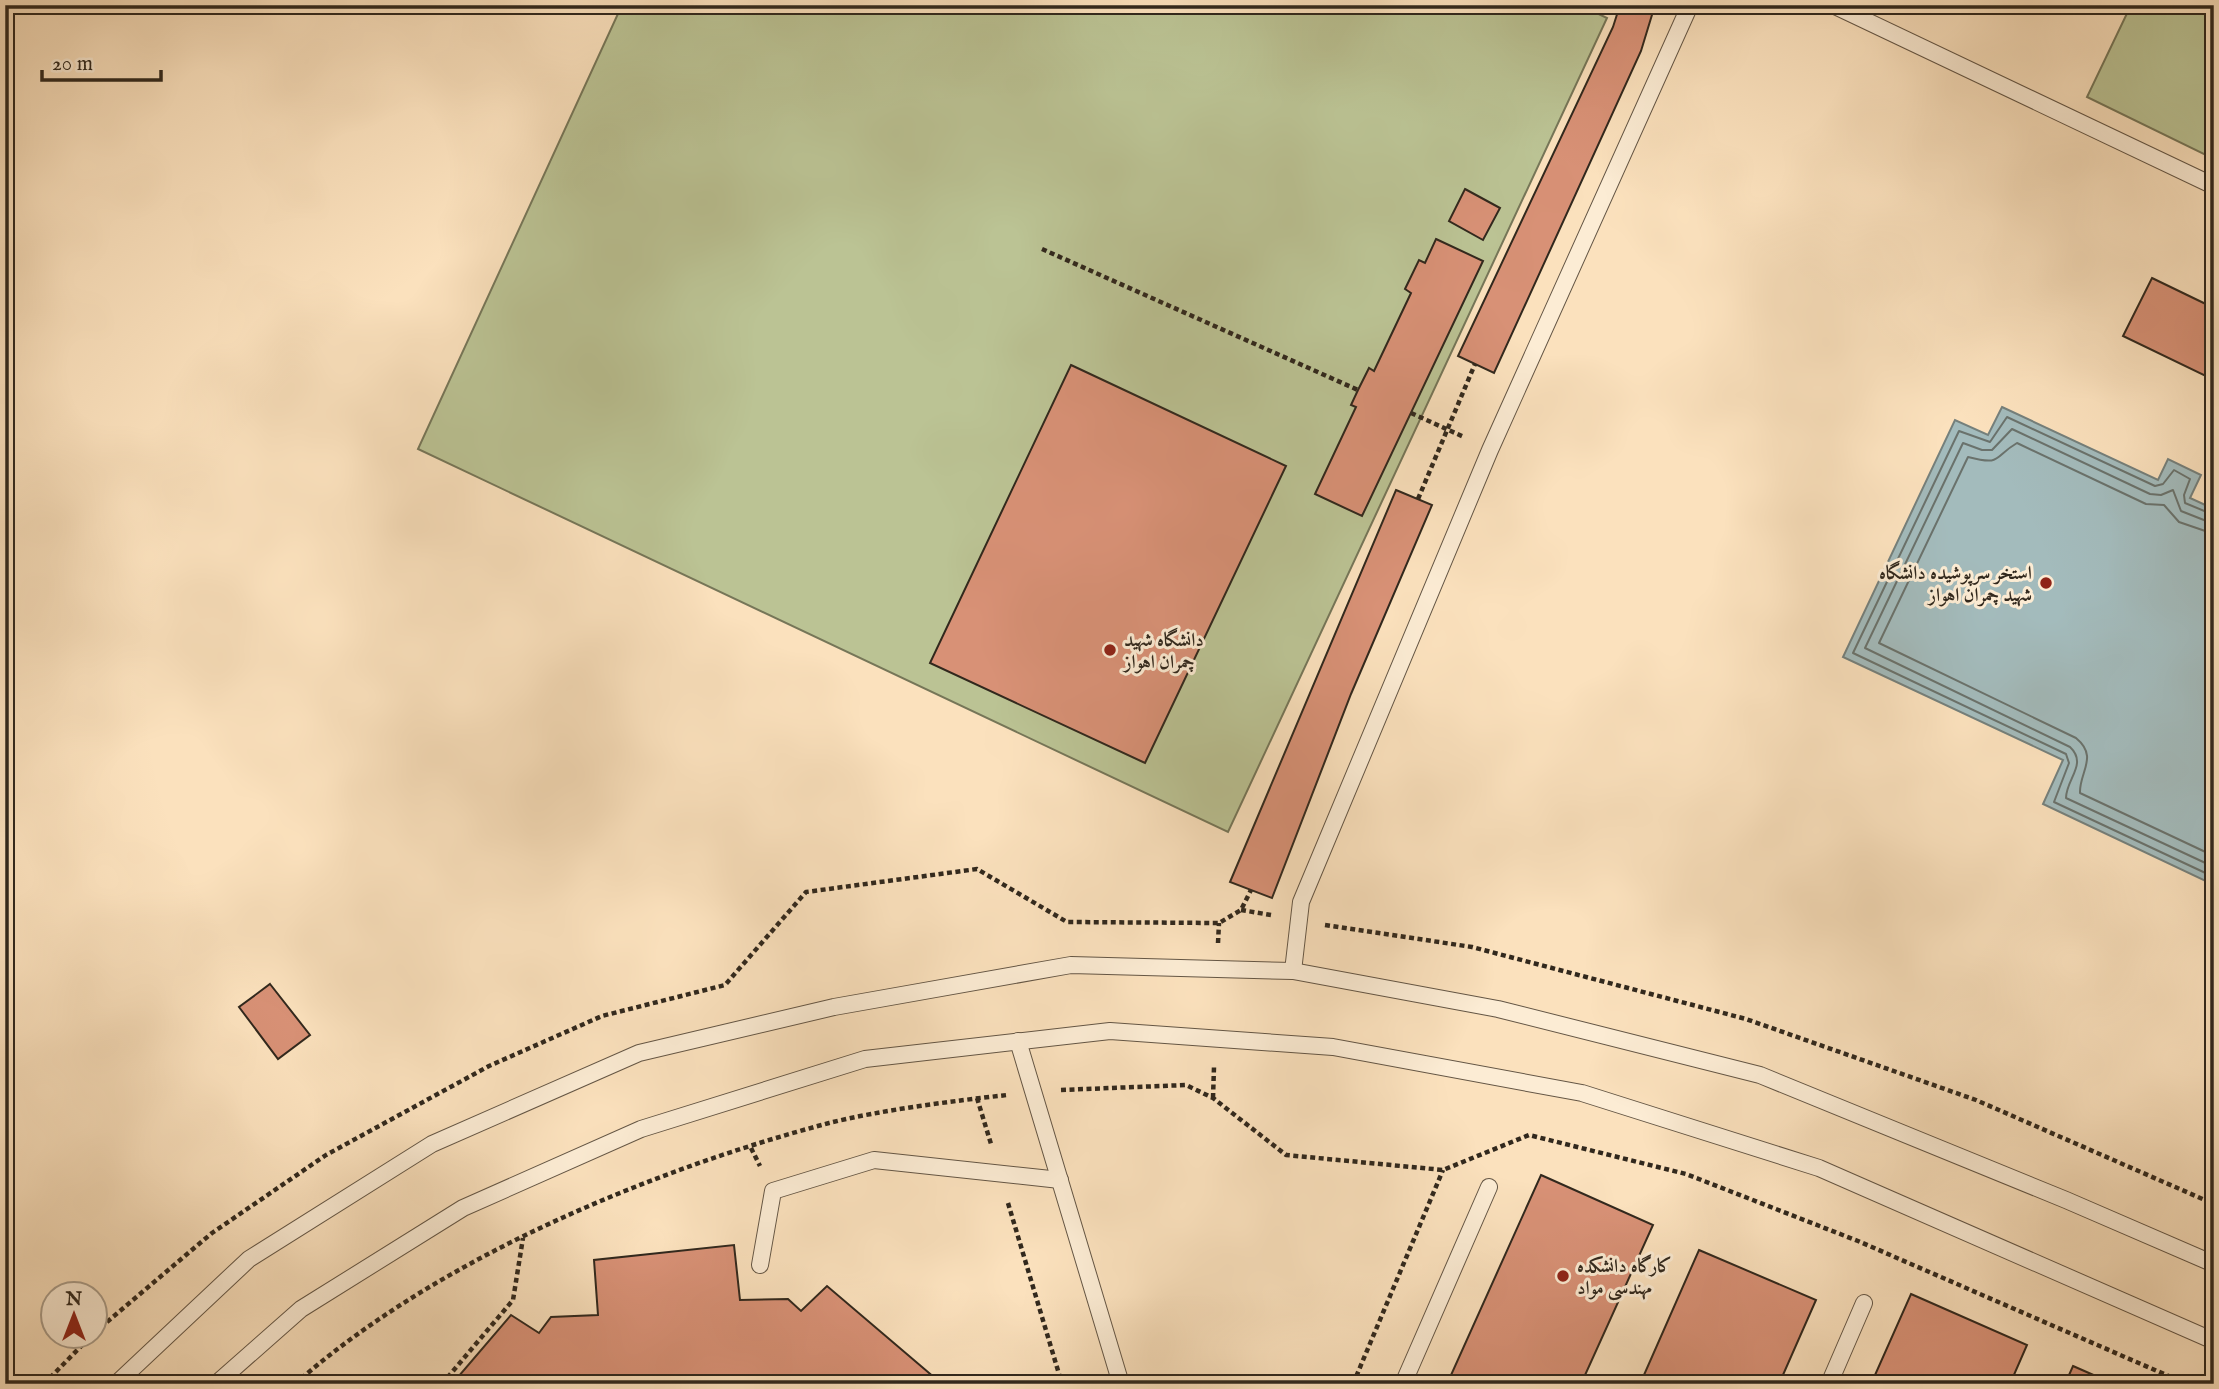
<svg xmlns="http://www.w3.org/2000/svg" width="2219" height="1389" font-family="'IM FELL English',Amiri,serif">
  <rect width="100%" height="100%" fill="#fbe1bd"/>
  <filter id="stains"><feTurbulence type="fractalNoise" baseFrequency=".00286" numOctaves="4"/><feColorMatrix values="0 0 0 0 .2 0 0 0 0 .09 0 0 0 0 .02 0 0 0 .5 -.17"/></filter>
  <radialGradient id="worn" r=".72"><stop offset=".6" stop-color="#630" stop-opacity="0"/><stop offset="1" stop-color="#630" stop-opacity=".3"/></radialGradient>
  <g fill="#bbc394" stroke="#767658" stroke-width="2">
    <path d="M622 5H1580L1607 18 1228 832 418 449Z"/>
    <path d="M2131 5H2214V159L2087 97Z"/>
  </g>
  <path fill="#a3bbbc" stroke="#75807c" stroke-width="2" d="M2002 407 2158 480 2168 459 2201 475 2190 498 2214 509V885L2043 804 2063 760 1843 657 1955 420 1988 435Z"/>
  <g fill="none" stroke-linecap="round" stroke-linejoin="round">
    <g stroke="#6a726c" stroke-width="2">
      <path d="M2214 515 2185 503 2184 495 2190 479 2174 470 2163 484 2155 486 2007 417 1990 442 1959 431 1853 653 2066 754 2069 763 2054 802 2214 877"/>
      <path d="M2214 524 2181 511 2173 490 2161 495 2150 494 2012 429 1992 450H1982L1963 443 1865 648 2070 747C2088 764 2066 779 2066 798L2214 867"/>
      <path d="M2214 534 2179 522 2164 505 2146 504 2017 443C1993 457 2003 466 1968 457L1879 643 2076 738C2099 757 2079 772 2080 793L2214 856"/>
    </g>
  </g>
  <g fill="#d89176" stroke="#31281d" stroke-width="2">
    <path d="M1620 5H1655L1641 51 1494 373 1458 356 1613 27Z"/>
    <path d="M1465 189 1500 208 1483 240 1449 221Z"/>
    <path d="M1436 239 1483 261 1362 516 1315 494 1356 407 1351 405 1358 390 1369 368 1374 371 1411 293 1405 289 1419 260 1425 263Z"/>
    <path d="M2152 278 2214 308V380L2123 336Z"/>
    <path d="M1071 365 1286 466 1145 763 930 663Z"/>
    <path d="M1396 490 1432 505 1351 694 1272 898 1230 882Z"/>
    <path d="M270 984 310 1035 278 1059 239 1007Z"/>
    <path d="M1541 1175 1653 1225 1581 1384H1447Z"/>
    <path d="M734 1245 740 1300 788 1299 801 1311 827 1286 942 1384H452L511 1315 539 1333 551 1317 598 1315 594 1260Z"/>
    <path d="M1699 1250 1816 1300 1779 1384H1640Z"/>
    <path d="M1911 1294 2027 1345 2010 1384H1871Z"/>
    <path d="M2073 1366 2114 1384H2065Z"/>
  </g>
  <g fill="none" stroke-linecap="round" stroke-linejoin="round">
    <defs>
      <g id="service">
        <path d="M1833 5 2214 186"/>
        <path d="M1293 971 1301 902 1490 450 1690 5"/>
        <path d="M1018 1041 1121 1384"/>
        <path d="M760 1265 773 1191 874 1160 1060 1180"/>
        <path d="M116 1384 249 1259 432 1144 639 1053 834 1007 1071 965 1293 971 1498 1009 1760 1075 2066 1200 2214 1264"/>
        <path d="M216 1384 301 1309 463 1208 641 1129 865 1059 1110 1031 1333 1047 1582 1093 1819 1168 2214 1341"/>
        <path d="M1403 1384 1489 1187"/>
        <path d="M1829 1384 1864 1303"/>
      </g>
    </defs>
    <use href="#service" stroke="#645645" stroke-width="18"/>
    <g stroke="#31281d" stroke-width="4.5" stroke-dasharray="5 3.5" stroke-linecap="butt">
      <path d="M1042 249 1358 390"/>
      <path d="M1411 413 1464 437"/>
      <path d="M1418 499 1475 364"/>
      <path d="M1241 910 1271 915"/>
      <path d="M1325 925 1472 947 1746 1019 1976 1100 2214 1204"/>
      <path d="M1218 943 1219 923"/>
      <path d="M1061 1090 1186 1085 1213 1098 1286 1155 1443 1170 1529 1135 1686 1174 1858 1241 2187 1384"/>
      <path d="M977 1098 991 1144"/>
      <path d="M1213 1098 1214 1067"/>
      <path d="M751 1148 760 1166"/>
      <path d="M1008 1203 1062 1384"/>
      <path d="M94 1333 212 1233 326 1155 489 1066 602 1016 725 985 806 892 977 869 1067 922 1219 923 1241 910 1251 890"/>
      <path d="M44 1384 91 1336"/>
      <path d="M295 1384C435 1260 648 1171 829 1123 881 1110 953 1101 1007 1095"/>
      <path d="M442 1384 513 1300 523 1238"/>
      <path d="M1353 1384 1443 1170"/>
    </g>
    <use href="#service" stroke="#fcecd4" stroke-width="16"/>
  </g>
  <g fill="#8f2418" stroke="#fcecd4" stroke-width="2.5">
    <circle cx="2046" cy="583" r="7"/>
    <circle cx="1110" cy="650" r="7"/>
    <circle cx="1563" cy="1276" r="7"/>
  </g>
  <g text-anchor="middle" stroke-width="6" stroke-linejoin="round" paint-order="stroke">
    <g font-size="19" font-weight="bold" fill="#31281d" stroke="#fcecd4" text-anchor="start">
      <text x="2032" y="579" text-anchor="end">استخر سرپوشیده دانشگاه<tspan x="2032" dy="22">شهید چمران اهواز</tspan></text>
      <text x="1124" y="646">دانشگاه شهید<tspan x="1124" dy="22">چمران اهواز</tspan></text>
      <text x="1577" y="1272">کارگاه دانشکده<tspan x="1577" dy="22">مهندسی مواد</tspan></text>
    </g>
  </g>
  <rect width="2219" height="1389" fill="none" stroke="#fbe1bd" stroke-width="28"/>
  <rect x="7" y="7" width="2205" height="1375" fill="none" stroke="#31281d" stroke-width="3.5"/>
  <rect x="14" y="14" width="2191" height="1361" fill="none" stroke="#31281d" stroke-width="2"/>
  <g transform="translate(74 1315)"><circle r="33" fill="#fcecd4" stroke="#ab9e8b" stroke-width="2"/>
  <path d="M0-5L12 26L0 18L-12 26Z" fill="#8f2418"/>
  <text y="-10" font-size="19" font-weight="bold" text-anchor="middle" fill="#31281d">N</text>
  </g>
  <path d="M42 70v10h119v-10" fill="none" stroke="#31281d" stroke-width="3.5"/>
  <text x="52" y="70" font-size="21" fill="#31281d" stroke="#fcecd4" stroke-width="5" paint-order="stroke">20 m</text>
  <rect width="100%" height="100%" filter="url(#stains)"/>
  <rect width="100%" height="100%" fill="url(#worn)"/>
</svg>
